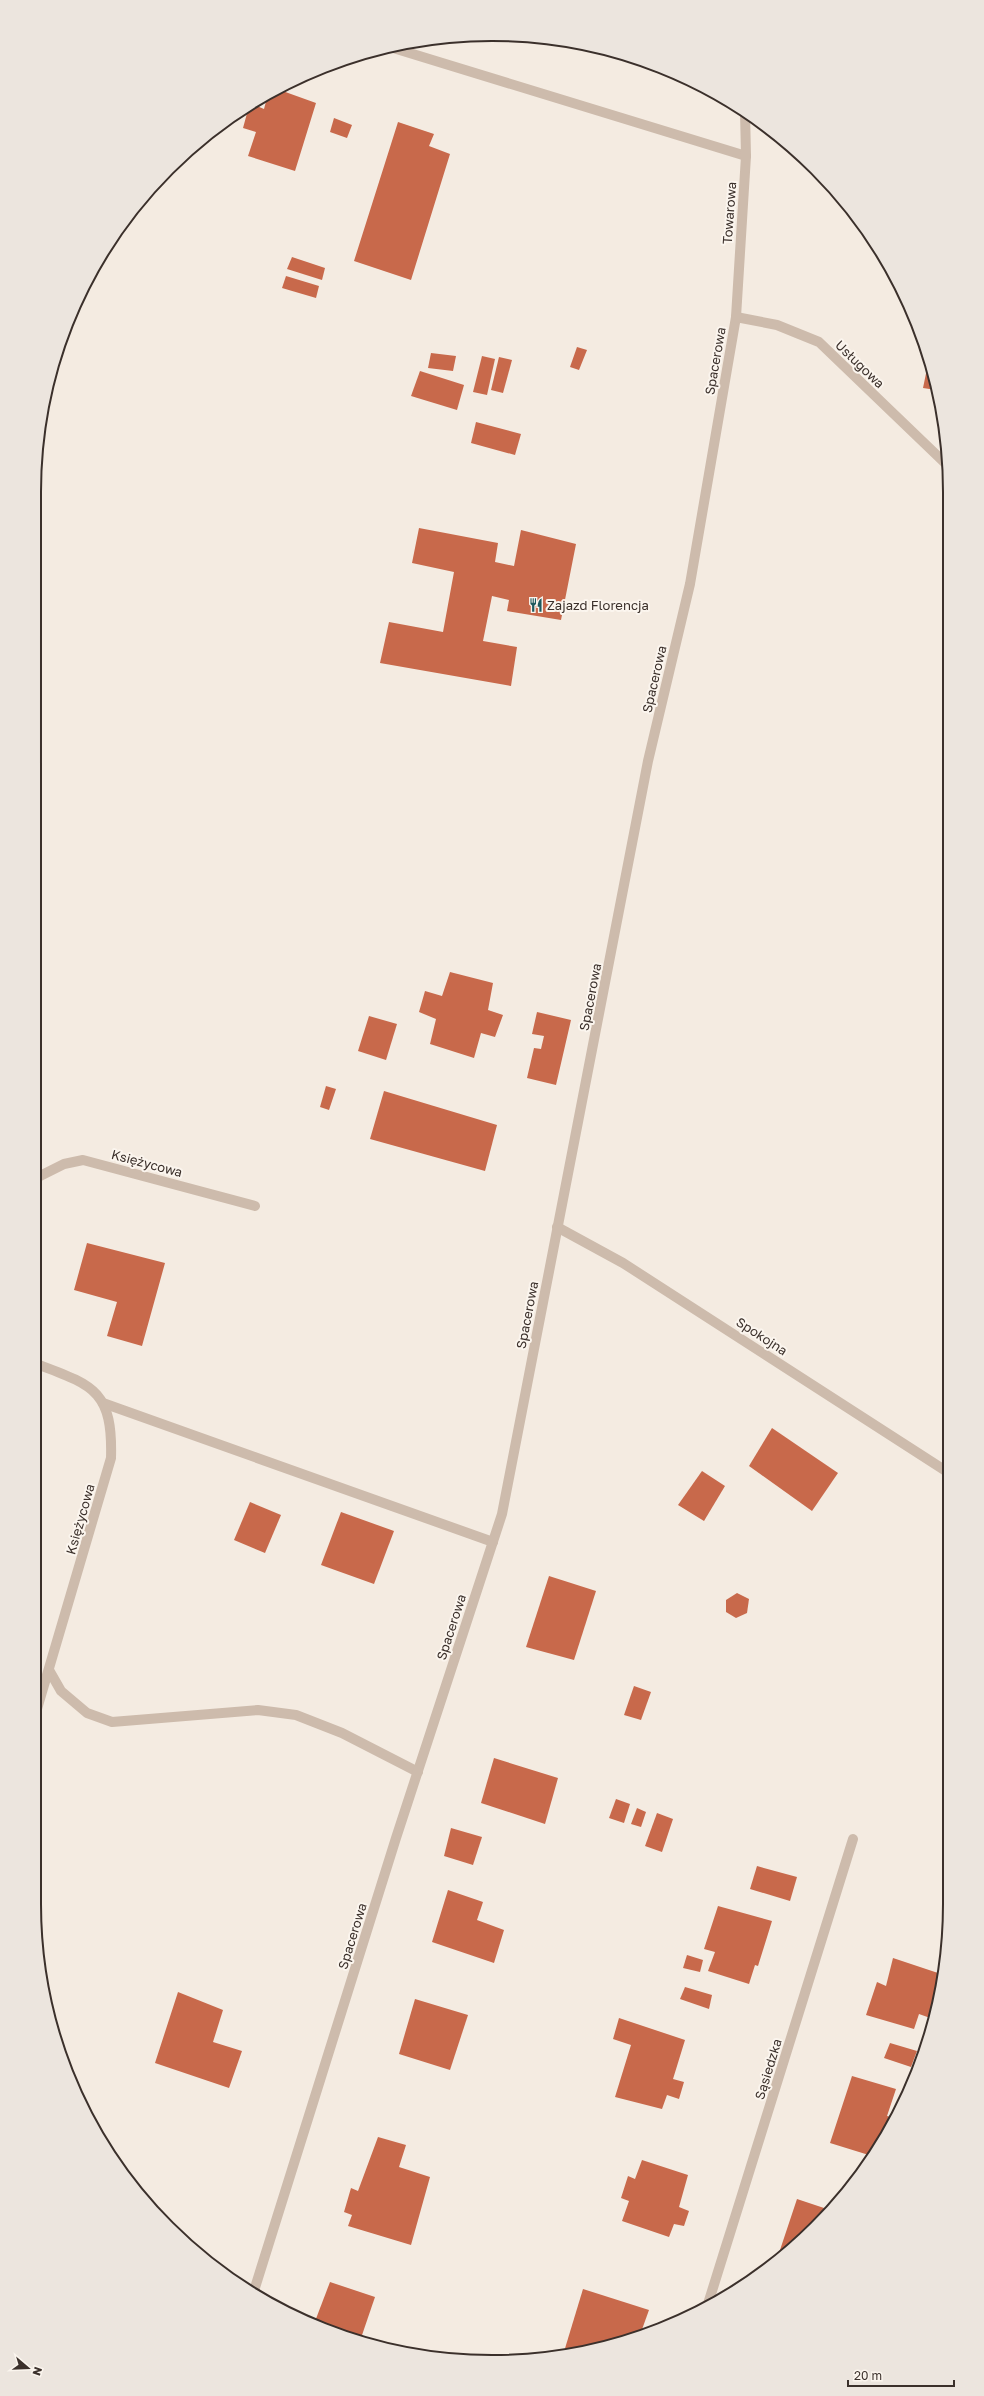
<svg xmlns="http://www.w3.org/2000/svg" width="984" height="2396" font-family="'Golos Text',sans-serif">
  <rect width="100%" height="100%" fill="#f4ebe1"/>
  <g fill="#c8694b">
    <path d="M277 89 316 103 295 171 248 156 256 132 243 128 249 106 252 104 264 109 268 94Z"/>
    <path d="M334 118 352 125 347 138 330 132Z"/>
    <path d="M398 122 434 134 429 146 450 154 411 280 354 261Z"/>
    <path d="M292 257 325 268 322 280 287 269Z"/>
    <path d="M286 276 319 286 316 298 282 288Z"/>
    <path d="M577 347 587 350 579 370 570 367Z"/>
    <path d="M431 353 456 356 453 371 428 368Z"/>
    <path d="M482 356 495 359 487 395 473 392Z"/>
    <path d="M499 357 512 360 503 393 491 390Z"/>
    <path d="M929 359 935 386 936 390 923 388Z"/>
    <path d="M420 371 464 385 457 410 411 396Z"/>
    <path d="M476 422 521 434 515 455 471 443Z"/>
    <path d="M419 528 498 543 495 562 514 566 521 530 576 544 561 620 507 611 509 600 492 596 483 641 517 647 511 686 380 663 389 622 443 632 454 572 412 563Z"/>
    <path d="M450 972 493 983 488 1010 503 1015 495 1037 481 1033 474 1058 430 1044 436 1019 419 1012 425 991 442 996Z"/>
    <path d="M537 1012 571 1020 556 1085 527 1078 534 1048 541 1049 544 1036 532 1034Z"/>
    <path d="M369 1016 397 1024 386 1060 358 1051Z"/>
    <path d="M326 1086 336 1089 329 1110 320 1107Z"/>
    <path d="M384 1091 497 1125 485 1171 370 1139Z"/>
    <path d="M87 1243 165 1263 142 1346 107 1336 117 1302 74 1290Z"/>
    <path d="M772 1428 838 1473 812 1511 749 1466Z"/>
    <path d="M702 1471 725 1486 704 1521 678 1505Z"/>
    <path d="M250 1502 281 1515 265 1553 234 1540Z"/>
    <path d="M341 1512 394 1531 374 1584 321 1565Z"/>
    <path d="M549 1576 596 1591 574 1660 526 1647Z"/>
    <path d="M737 1593 749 1599 747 1613 736 1618 726 1612V1600Z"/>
    <path d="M634 1686 651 1692 641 1720 624 1715Z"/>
    <path d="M494 1758 558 1778 545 1824 481 1803Z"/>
    <path d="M616 1799 630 1804 624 1823 609 1818Z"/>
    <path d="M637 1808 646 1812 641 1827 631 1824Z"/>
    <path d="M657 1813 673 1819 662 1852 645 1846Z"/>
    <path d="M451 1828 482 1837 473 1865 444 1856Z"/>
    <path d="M757 1866 797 1877 790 1901 750 1889Z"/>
    <path d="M448 1890 483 1902 477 1920 504 1930 494 1963 432 1942Z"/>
    <path d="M718 1906 772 1921 758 1966 755 1965 749 1984 708 1971 715 1952 704 1949Z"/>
    <path d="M687 1955 703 1960 700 1972 683 1968Z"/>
    <path d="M893 1958 944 1975 933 2019 919 2014 914 2029 866 2015 877 1982 886 1986Z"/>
    <path d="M685 1987 712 1995 709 2009 680 1999Z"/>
    <path d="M178 1992 223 2010 213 2042 242 2051 229 2088 155 2063Z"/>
    <path d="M415 1999 468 2015 450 2070 399 2054Z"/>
    <path d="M619 2018 685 2040 673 2079 684 2082 679 2099 667 2095 662 2109 615 2097 631 2045 613 2039Z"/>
    <path d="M890 2043 917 2051 911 2067 884 2058Z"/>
    <path d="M852 2076 896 2089 887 2116 895 2118 872 2156 830 2143Z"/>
    <path d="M378 2137 406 2145 399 2167 430 2177 411 2245 348 2226 352 2215 344 2212 351 2188 358 2191Z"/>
    <path d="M642 2160 688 2175 679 2207 689 2211 684 2226 674 2224 669 2237 622 2221 629 2201 621 2198 628 2176 635 2179Z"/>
    <path d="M797 2199 830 2210 794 2248 781 2258 778 2256Z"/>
    <path d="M330 2282 375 2297 360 2341 345 2338 314 2324Z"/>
    <path d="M583 2289 649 2310 640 2335 581 2353 563 2355Z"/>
  </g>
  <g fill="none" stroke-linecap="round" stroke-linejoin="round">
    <g stroke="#cdbbac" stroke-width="10">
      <path d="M103 1403 493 1542"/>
      <path d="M49 1670 61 1691 87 1713 112 1722 258 1710 296 1715 342 1733 418 1772"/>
    </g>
    <g stroke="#cdbbac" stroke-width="10">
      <path d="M390 47 746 156"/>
      <path d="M736 317 777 325 819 342 946 464"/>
      <path d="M34 1179 64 1164 83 1160 255 1206"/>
      <path d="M557 1227 623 1263 949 1473"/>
      <path d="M34 1363C92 1385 113 1389 111 1458L34 1719"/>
      <path d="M253 2294 396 1838 502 1514 648 761 690 584 736 317 746 156 745 111"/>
      <path d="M707 2307 853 1839"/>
    </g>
  </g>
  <defs>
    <symbol id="restaurant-bare" viewBox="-9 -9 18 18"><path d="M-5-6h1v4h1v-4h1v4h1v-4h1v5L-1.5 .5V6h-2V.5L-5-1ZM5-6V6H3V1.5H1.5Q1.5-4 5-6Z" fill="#1f5a5e" stroke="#fbf5ee" stroke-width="2.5" paint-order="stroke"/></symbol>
  </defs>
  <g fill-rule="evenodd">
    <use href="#restaurant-bare" x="526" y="595" width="20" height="20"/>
  </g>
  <g text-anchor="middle" stroke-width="4" stroke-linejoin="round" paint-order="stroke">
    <g font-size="13" fill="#3b302b" stroke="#fbf5ee">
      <text transform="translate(729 213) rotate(-86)" y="5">Towarowa</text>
      <text transform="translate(715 361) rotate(-80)" y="5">Spacerowa</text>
      <text transform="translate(860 364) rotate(44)" y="5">Usługowa</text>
      <text transform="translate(654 679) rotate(-77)" y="5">Spacerowa</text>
      <text transform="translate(590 997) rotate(-79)" y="5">Spacerowa</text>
      <text transform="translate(147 1163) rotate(15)" y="5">Księżycowa</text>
      <text transform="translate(527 1315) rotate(-79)" y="5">Spacerowa</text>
      <text transform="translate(762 1336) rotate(33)" y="5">Spokojna</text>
      <text transform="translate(80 1519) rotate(-74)" y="5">Księżycowa</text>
      <text transform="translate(451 1627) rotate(-72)" y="5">Spacerowa</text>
      <text transform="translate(352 1936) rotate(-73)" y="5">Spacerowa</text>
      <text transform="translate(768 2069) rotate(-73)" y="5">Sąsiedzka</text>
    </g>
    <g font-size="13" fill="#3b302b" stroke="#fbf5ee" text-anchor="start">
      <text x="547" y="610">Zajazd Florencja</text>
    </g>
  </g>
  <path d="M0 0H984V2396H0ZM492 41H492A451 451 0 0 1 943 492V1904A451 451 0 0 1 492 2355H492A451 451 0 0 1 41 1904V492A451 451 0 0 1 492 41Z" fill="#ece5de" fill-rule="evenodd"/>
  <path fill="none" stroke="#3b302b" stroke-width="2" d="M492 41H492A451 451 0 0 1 943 492V1904A451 451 0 0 1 492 2355H492A451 451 0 0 1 41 1904V492A451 451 0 0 1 492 41Z"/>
  <g transform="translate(28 2368) rotate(109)" stroke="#fbf5ee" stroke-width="3" paint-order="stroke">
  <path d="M0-3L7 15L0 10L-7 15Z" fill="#3b302b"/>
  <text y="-6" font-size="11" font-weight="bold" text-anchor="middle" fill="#3b302b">N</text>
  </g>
  <path d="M848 2380v6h106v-6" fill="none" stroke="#3b302b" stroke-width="2"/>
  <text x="854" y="2380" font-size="12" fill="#3b302b" stroke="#fbf5ee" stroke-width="3" paint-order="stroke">20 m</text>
</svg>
